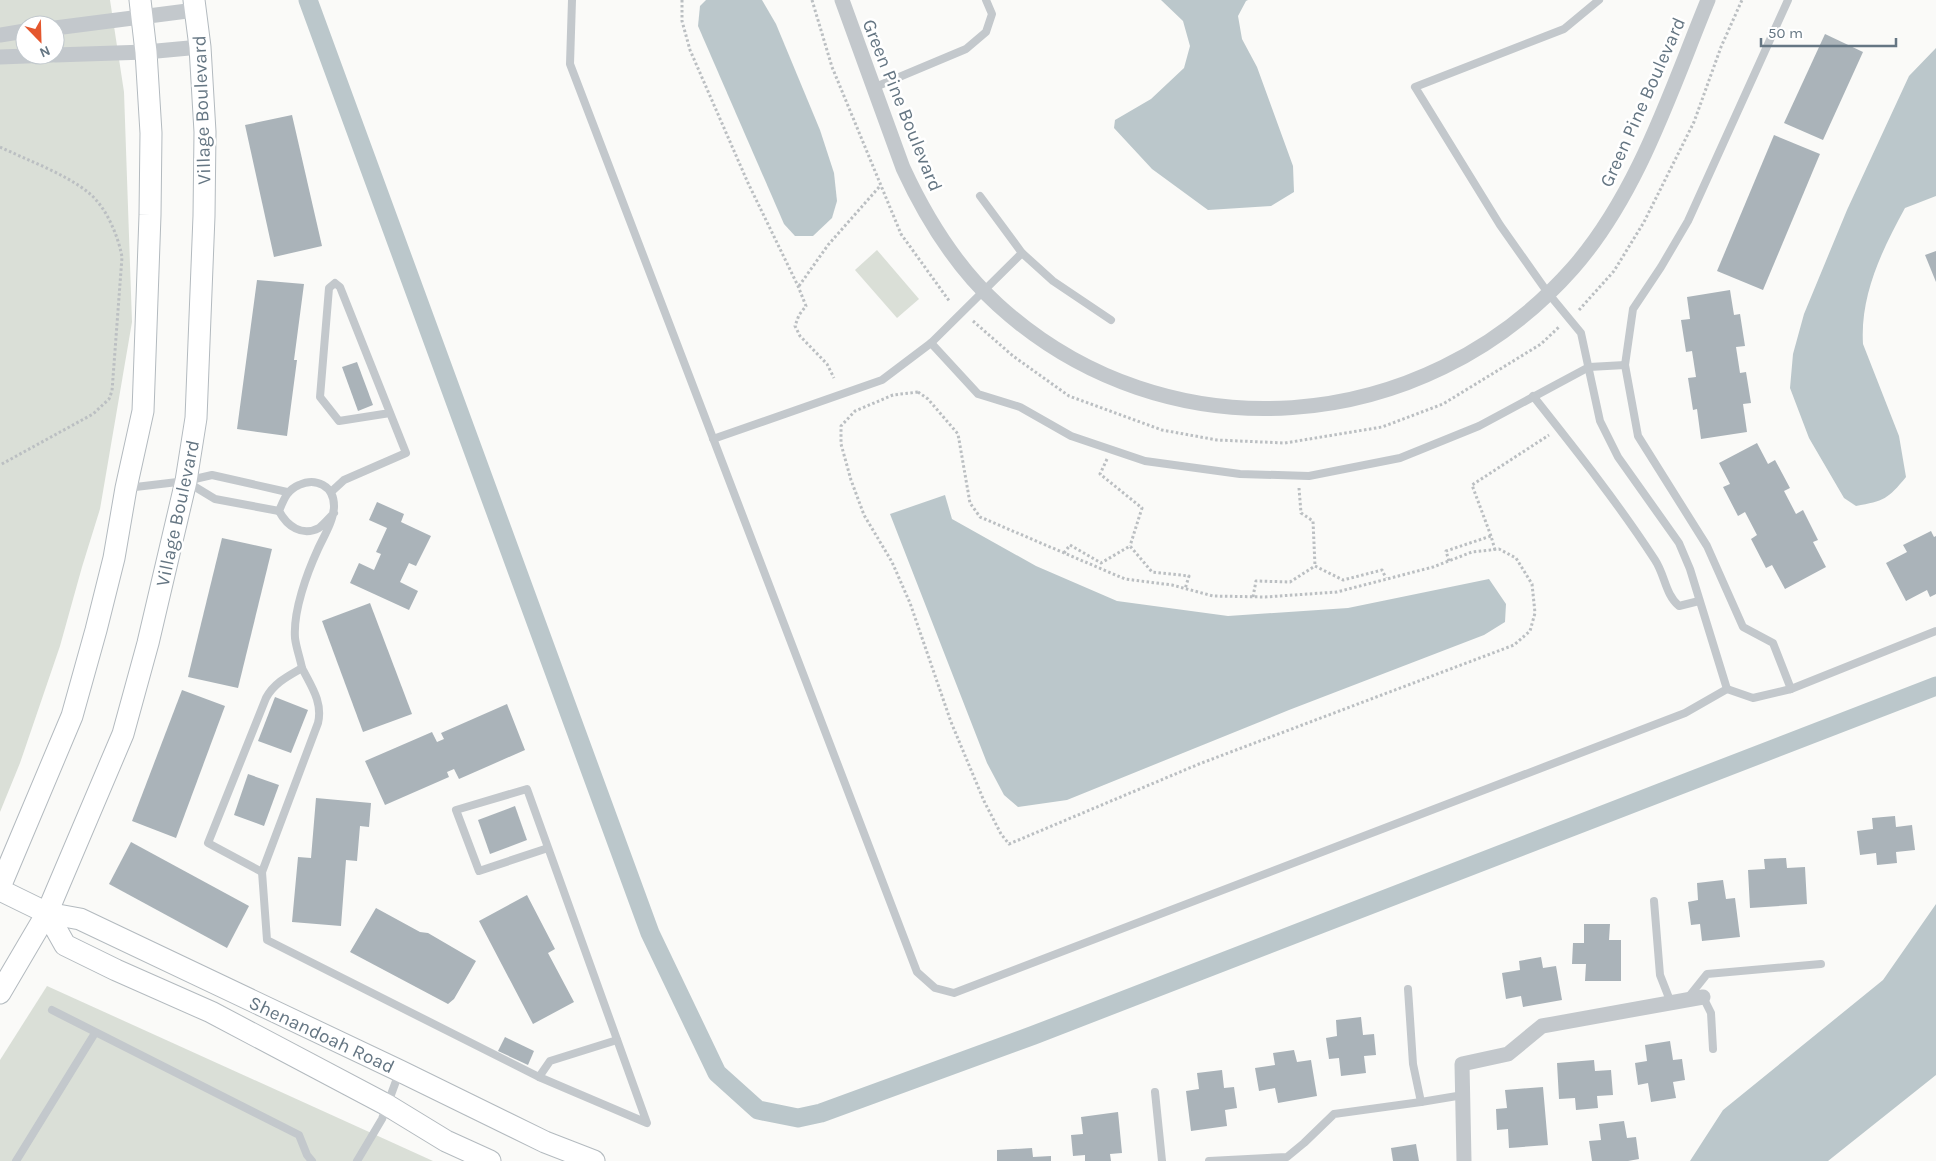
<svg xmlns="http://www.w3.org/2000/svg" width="1936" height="1161" font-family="Karla,sans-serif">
  <rect width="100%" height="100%" fill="#fafaf8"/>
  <g fill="#dadfd7" fill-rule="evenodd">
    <path d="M0 0H110L124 92 132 322 100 509 82 567 60 646 20 763 0 812ZM25 25H55V55H25Z"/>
    <path d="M877 250 919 299 897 318 855 270Z"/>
    <path d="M47 986 433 1161H0V1060Z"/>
  </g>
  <g fill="#bbc7cb">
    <path d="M706 0H762L776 24 820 130 834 173 837 201 832 218 813 236H795L784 224 698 26 700 6Z"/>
    <path d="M1161 0H1248L1246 1 1238 16 1242 39 1257 67 1293 166 1294 192 1271 206 1208 210 1152 169 1114 128 1115 120 1151 99 1184 68 1190 46 1183 21Z"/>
    <path d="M1936 48V196L1905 208C1882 250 1860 295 1863 344L1899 436 1906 477C1888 499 1884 501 1856 506L1844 498 1809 438 1790 388 1793 354 1804 314 1847 210 1909 76Z"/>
    <path d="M945 495 952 519 1036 566 1117 601 1228 616 1348 608 1489 579 1506 604 1505 622 1484 635 1289 710 1067 800 1018 807 1004 795 987 763 890 514Z"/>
    <path d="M1936 904V1075L1828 1161H1690L1723 1110 1883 980Z"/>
  </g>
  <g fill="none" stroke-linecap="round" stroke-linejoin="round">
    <path stroke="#bbc7cb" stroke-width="19" d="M308 0 650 933 717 1073 758 1110 798 1118 821 1113 1034 1035 1936 686"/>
  </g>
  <g fill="#aab3b9">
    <path d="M1825 34 1863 52 1823 140 1784 123Z"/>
    <path d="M292 115 322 246 274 257 245 125Z"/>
    <path d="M1774 135 1820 154 1763 290 1717 271Z"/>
    <path d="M1936 251V282L1925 255Z"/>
    <path d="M257 280 304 284 294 360H297L287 436 237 429Z"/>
    <path d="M1730 290 1734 315 1740 314 1745 346 1736 347 1740 373 1746 372 1751 403 1743 404 1747 432 1701 439 1697 409 1693 410 1688 378 1696 377 1692 351 1686 352 1681 320 1690 319 1687 297Z"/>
    <path d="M357 362 373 405 358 411 342 367Z"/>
    <path d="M1757 443 1768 464 1775 460 1790 488 1784 491 1796 514 1803 510 1818 540 1813 542 1826 567 1785 589 1772 565 1766 568 1751 539 1757 535 1745 512 1738 516 1723 487 1730 484 1719 463Z"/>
    <path d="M377 502 404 514 401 522 431 536 416 566 409 563 400 582 418 591 409 610 350 583 359 563 374 570 381 554 376 552 387 528 369 520Z"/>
    <path d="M1931 531 1934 537 1936 536V594L1930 597 1927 590 1906 601 1886 563 1907 552 1903 545Z"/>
    <path d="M222 538 272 549 238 688 188 677Z"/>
    <path d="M370 603 412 714 363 732 322 621Z"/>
    <path d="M182 690 225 706 176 838 132 821Z"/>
    <path d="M275 697 308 710 291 753 258 741Z"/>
    <path d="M507 704 525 750 459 779 454 769 447 772 449 777 385 805 365 761 432 732 437 742 444 739 441 733Z"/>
    <path d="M248 774 279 785 264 826 234 815Z"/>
    <path d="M316 798 371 803 369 827 360 826 357 861 346 860 341 926 292 922 298 857 311 858Z"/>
    <path d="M515 806 527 840 490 854 478 820Z"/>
    <path d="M1895 816 1896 827 1912 825 1915 850 1896 852 1897 863 1877 865 1876 853 1860 855 1857 831 1873 829 1872 818Z"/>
    <path d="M131 842 249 906 227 948 109 884Z"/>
    <path d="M1786 858 1787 868 1805 867 1807 904 1750 908 1748 870 1765 869 1764 859Z"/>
    <path d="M1723 880 1726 899 1735 898 1740 937 1702 941 1700 924 1691 925 1688 902 1698 900 1697 883Z"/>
    <path d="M527 895 555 949 548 953 574 1002 533 1024 479 921Z"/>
    <path d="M376 908 420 932 428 933 476 961 454 999 448 1004 350 952Z"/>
    <path d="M1584 924H1610L1609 940H1621V981H1585L1586 964H1572L1573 943H1584Z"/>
    <path d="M1541 957 1543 968 1556 966 1562 1000 1523 1007 1521 996 1506 999 1502 973 1520 970 1519 961Z"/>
    <path d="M1361 1017 1363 1035 1374 1034 1376 1055 1364 1056 1366 1073 1341 1076 1339 1058 1329 1059 1326 1038 1337 1036 1336 1020Z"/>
    <path d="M505 1037 534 1051 528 1065 498 1051Z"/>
    <path d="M1670 1041 1673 1060 1682 1059 1685 1080 1673 1082 1676 1098 1651 1102 1648 1083 1638 1085 1635 1063 1647 1061 1645 1045Z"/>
    <path d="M1294 1050 1297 1062 1311 1060 1317 1096 1278 1103 1275 1088 1259 1091 1255 1068 1275 1065 1273 1053Z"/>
    <path d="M1594 1060 1595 1071 1611 1070 1613 1095 1597 1096 1598 1108 1576 1110 1575 1098 1559 1099 1557 1063Z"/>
    <path d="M1222 1070 1224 1088 1234 1087 1237 1108 1225 1110 1227 1126 1191 1131 1186 1091 1199 1089 1197 1073Z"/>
    <path d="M1543 1087 1548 1145 1509 1148 1508 1129 1497 1130 1496 1109 1507 1108 1505 1090Z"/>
    <path d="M1118 1112 1122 1153 1110 1154 1111 1161H1085V1155L1073 1156 1071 1135 1083 1134 1081 1117Z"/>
    <path d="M1624 1121 1627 1138 1636 1137 1639 1159 1628 1161H1592L1589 1141 1601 1140 1599 1124Z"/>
    <path d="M1416 1144 1419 1161H1393L1391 1148Z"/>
    <path d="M1032 1148 1033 1157 1051 1156V1161H997V1150Z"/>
  </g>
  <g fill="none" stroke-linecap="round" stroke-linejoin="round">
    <defs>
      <g id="secondary">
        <path d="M0 887 72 716 96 630 114 558 126 488 143 411 150 215 151 133 146 52 140 0"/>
        <path d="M0 890 47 913 80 919 400 1071 545 1142 594 1161"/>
        <path d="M47 913 65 945 116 970 211 1012 387 1105 446 1141 490 1161"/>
        <path d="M0 993 47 913 123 734 148 643 186 481 196 418 204 216 205 132 200 47 194 0"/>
      </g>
    </defs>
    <use href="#secondary" stroke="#b3babf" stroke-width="23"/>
    <g stroke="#bbbfc2" stroke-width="3" stroke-dasharray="2.5 2.5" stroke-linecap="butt">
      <path d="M682 0V21L690 50 748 183 798 286 806 306 799 315 795 326 800 336 827 364 834 378"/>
      <path d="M812 0 832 67 901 234 950 302"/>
      <path d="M0 147C27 160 66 174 89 193 106 207 118 235 122 257L112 391 109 399 93 414 0 465"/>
      <path d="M799 286 828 245 880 186"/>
      <path d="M1579 310 1614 271 1644 222 1694 122 1721 47 1742 0"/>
      <path d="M973 321 1013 356 1069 396 1162 430 1217 440 1285 443 1382 427 1443 404 1541 344 1560 326"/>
      <path d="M918 392 928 399 958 434 970 503 980 517 1125 579 1172 585 1213 596 1265 597 1337 592 1433 567 1472 552 1499 549 1516 558 1532 584 1535 613 1530 631 1514 645 1199 764 1009 844 1001 834 984 801 951 722 910 603 892 562 864 515 851 480 841 444V426L855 411 893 395Z"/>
      <path d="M1107 459 1100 474 1142 508 1130 546"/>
      <path d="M1299 488 1301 513 1313 521 1315 566"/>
      <path d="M1491 536 1472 485 1549 435"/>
      <path d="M1064 553 1070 545 1101 563 1130 546 1152 572 1189 576 1185 589"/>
      <path d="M1449 561 1446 551 1491 536 1495 550"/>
      <path d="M1253 597 1256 581 1290 582 1315 566 1343 580 1382 570 1386 578"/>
    </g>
    <g stroke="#c3c8cc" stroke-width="8">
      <path d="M572 0 570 64 917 972 935 988 954 993 1685 713 1727 689 1690 569 1679 543 1618 457 1600 421 1581 333 1548 293 1500 225 1415 87 1564 29 1599 0"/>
      <path d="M1788 0 1688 221 1661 267 1633 309 1625 365 1638 436 1707 546 1743 627 1773 643 1791 689"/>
      <path d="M873 88 966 49 986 32 992 14 986 0"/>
      <path d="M980 196 1022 253 1053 281 1111 320"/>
      <path d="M931 343 978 394 1020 407 1071 436 1145 461 1240 474 1309 476 1400 458 1479 426 1589 367 1625 365"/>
      <path d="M1533 396C1575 449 1618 503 1655 560 1665 575 1665 594 1679 606L1699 601"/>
      <path d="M713 439 882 380 931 343 1022 253"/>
      <path d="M187 482 215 499 279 511"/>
      <path d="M127 488 186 481 212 475 287 492"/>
      <path d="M331 492 344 480 406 453 340 287 335 283 329 288 320 397 339 421 390 413"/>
      <path d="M334 513C329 518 324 524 319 528 302 537 287 526 279 511 284 499 287 490 299 485 316 477 334 486 334 506 334 520 324 536 318 549 307 573 293 611 295 638 296 647 300 658 302 668 288 676 274 683 266 698L208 843 262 872 267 940 539 1077 647 1123 527 789 456 810 479 871 548 848"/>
      <path d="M1727 689 1753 698 1791 689 1936 631"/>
      <path d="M262 872 318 723C323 702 311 686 302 668"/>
      <path d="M1654 901 1660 975 1671 1003"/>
      <path d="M1408 989 1413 1064 1421 1102 1463 1095"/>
      <path d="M1703 997 1711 1013 1713 1049"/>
      <path d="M1687 999 1707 974 1821 964"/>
      <path d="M52 1010 299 1135 307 1155 312 1161"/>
      <path d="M539 1077 550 1061 617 1040"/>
      <path d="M1155 1092 1162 1161"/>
      <path d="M16 1161 95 1033"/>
      <path d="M357 1161 382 1119 399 1073"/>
      <path d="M1209 1161 1287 1157 1304 1143 1334 1114 1421 1102"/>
    </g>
    <g stroke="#c3c8cc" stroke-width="15">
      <path d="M842 0 903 168C926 218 956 267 998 305 1166 458 1423 438 1573 268 1638 194 1671 90 1708 0"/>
      <path d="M55 28 195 10"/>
      <path d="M0 35 25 31"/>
      <path d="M55 55 146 52 200 47"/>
      <path d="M0 57 52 55"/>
      <path d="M1464 1161 1462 1064 1508 1054 1542 1026 1703 997"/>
    </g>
    <use href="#secondary" stroke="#fff" stroke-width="21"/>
  </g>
  <g text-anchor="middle" stroke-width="5" stroke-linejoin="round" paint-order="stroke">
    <g font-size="19" fill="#657683" stroke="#fff">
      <text transform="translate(1642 102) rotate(-66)" y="7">Green Pine Boulevard</text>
      <text transform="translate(903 105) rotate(68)" y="7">Green Pine Boulevard</text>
      <text transform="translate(201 110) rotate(-92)" y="7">Village Boulevard</text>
      <text transform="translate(177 513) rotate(-78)" y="7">Village Boulevard</text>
      <text transform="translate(322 1034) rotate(25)" y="7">Shenandoah Road</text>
    </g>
  </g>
  <g transform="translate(40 40) rotate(157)"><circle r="24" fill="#ffffff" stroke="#c1c8cd"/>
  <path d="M0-4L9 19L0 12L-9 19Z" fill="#e4572e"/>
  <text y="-8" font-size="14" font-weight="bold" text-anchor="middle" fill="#657683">N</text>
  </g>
  <path d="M1761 38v8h135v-8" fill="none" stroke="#657683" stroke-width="2.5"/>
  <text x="1768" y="38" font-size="15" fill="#657683" stroke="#ffffff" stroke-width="4" paint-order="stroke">50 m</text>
</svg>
